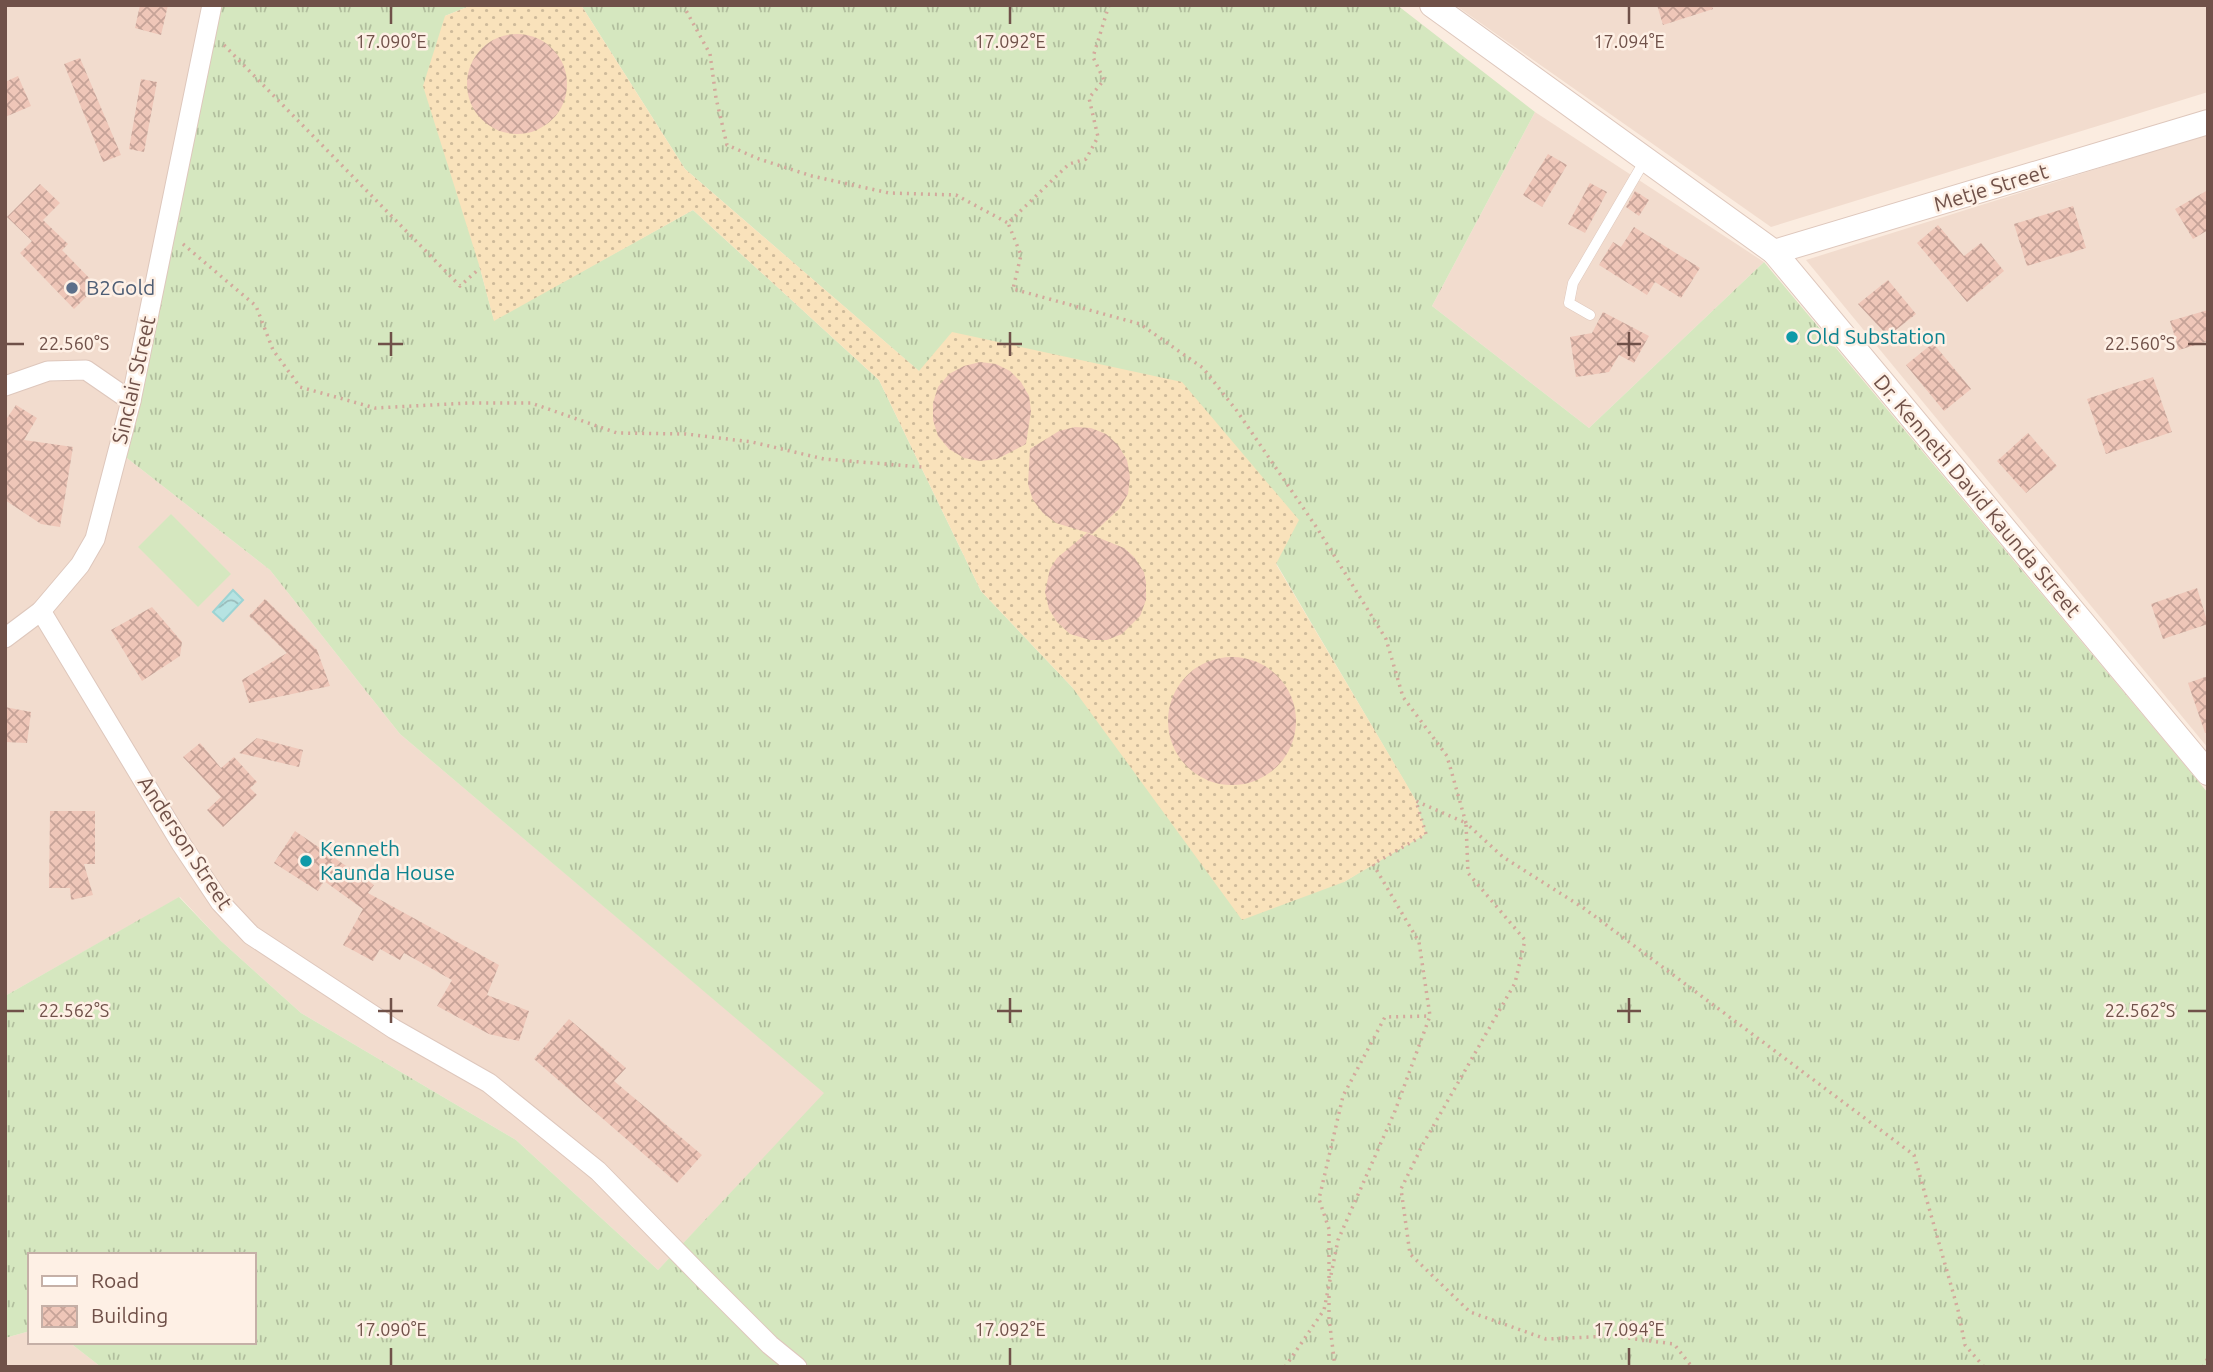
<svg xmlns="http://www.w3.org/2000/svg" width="2213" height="1372" font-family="Ubuntu,sans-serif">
  <defs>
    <pattern id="grass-tufts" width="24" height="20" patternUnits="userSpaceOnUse" patternTransform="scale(1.75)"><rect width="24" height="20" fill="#d5e7bf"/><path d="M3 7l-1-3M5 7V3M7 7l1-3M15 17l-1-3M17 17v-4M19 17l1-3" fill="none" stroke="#b1be9d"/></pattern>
    <pattern id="sand-dots" width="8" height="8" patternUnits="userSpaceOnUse" patternTransform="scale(1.75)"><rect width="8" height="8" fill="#f9e2bb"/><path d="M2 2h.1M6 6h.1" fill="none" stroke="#ceba9a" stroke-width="1.8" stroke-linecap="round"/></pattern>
    <pattern id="water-waves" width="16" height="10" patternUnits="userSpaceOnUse" patternTransform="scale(1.75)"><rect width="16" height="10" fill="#b6e3e2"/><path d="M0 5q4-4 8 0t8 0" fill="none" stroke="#98bab9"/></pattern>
    <pattern id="building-cross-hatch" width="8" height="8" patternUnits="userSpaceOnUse" patternTransform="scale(1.75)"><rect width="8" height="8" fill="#efc6b8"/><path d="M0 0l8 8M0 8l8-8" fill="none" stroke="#c6a398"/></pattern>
  </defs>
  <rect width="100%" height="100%" fill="#fbece0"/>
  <g fill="#f2dcce">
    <path d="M5 5H212L118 451 270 570 400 734 825 1093 658 1270 516 1140 301 1013 221 941 180 897 5 996Z"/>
    <path d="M1455 5H2208V92L1771 227Z"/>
    <path d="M1535 112 1764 262 1589 428 1432 306Z"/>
    <path d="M2208 134V748L1806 260Z"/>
    <path d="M30 1331V1342H69L101 1367H5V1338Z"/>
  </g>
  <path fill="url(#grass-tufts)" d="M212 5H472L445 16 480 268 494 320 693 210 879 380 981 591 1072 687 1344 882 1373 864 1416 801 1276 563 920 372 685 169 581 5H1397L1535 112 1432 306 1589 428 1764 262 2208 793V1367H101L69 1342H254V1255H30V1331L5 1338V996L179 897 221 941 301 1013 516 1140 658 1270 824 1093 400 734 270 570 118 451Z"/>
  <path fill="url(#sand-dots)" d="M472 5H581L685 169 919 371 952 332 1182 382 1299 520 1276 564 1404 780 1416 801 1426 834 1344 882 1242 920 1072 687 981 591 879 380 693 210 494 321 480 268 423 86 445 16Z"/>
  <path fill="#d5e7bf" d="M171 514 231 574 198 607 138 547Z"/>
  <path fill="url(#water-waves)" stroke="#9cd4d4" stroke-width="2" d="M233 590 243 600 223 621 213 612Z"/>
  <g fill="url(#building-cross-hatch)">
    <path d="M140 5H168L161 35 135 28Z"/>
    <path d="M1657 5H1712L1713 9 1663 25Z"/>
    <circle cx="517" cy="84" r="50"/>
    <path d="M80 58 121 155 103 162 64 64Z"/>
    <path d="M18 76 31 106 5 117V82Z"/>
    <path d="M141 79 157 82 144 152 129 149Z"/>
    <path d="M1548 154 1567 165 1542 207 1523 195Z"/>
    <path d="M1590 183 1607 192 1585 233 1568 224Z"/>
    <path d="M40 184 60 203 43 220 68 244 62 250 97 286 74 309 20 253 32 241 7 217Z"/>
    <path d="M2208 190V230L2193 239 2175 209Z"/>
    <path d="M1635 191 1649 200 1639 216 1626 207Z"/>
    <path d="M2073 206 2086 248 2027 266 2014 224Z"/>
    <path d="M1938 225 1964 256 1981 243 2004 271 1967 302 1917 243Z"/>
    <path d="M1634 227 1700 268 1681 298 1655 282 1647 295 1599 265 1613 242 1621 247Z"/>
    <path d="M1888 280 1916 314 1888 336 1858 304Z"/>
    <path d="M2208 310V341L2179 350 2170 321Z"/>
    <path d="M1603 312 1649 336 1634 363 1619 355 1609 372 1576 377 1570 337 1592 333Z"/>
    <path d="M1933 343 1971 389 1944 411 1906 365Z"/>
    <path d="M980 362 996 364 1010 371 1021 382 1029 396 1031 411 1026 444 997 459 980 461 964 458 949 449 938 436 933 420V403L938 387 949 374 964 366Z"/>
    <path d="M2153 377 2172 432 2106 454 2087 399Z"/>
    <path d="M16 405 37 418 24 440 73 447 60 527 41 524 5 500V421Z"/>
    <path d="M1075 427 1091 428 1106 434 1118 445 1127 460 1130 477 1128 494 1119 509 1092 534 1056 523 1043 513 1033 500 1028 484 1030 449 1059 431Z"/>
    <path d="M2028 433 2057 466 2026 493 1997 461Z"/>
    <path d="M1087 533 1124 548 1134 557 1144 572 1146 582V600L1140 616 1122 634 1107 640H1090L1070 634 1057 622 1049 609 1045 592 1050 569 1057 558Z"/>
    <path d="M2197 588 2208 624 2163 639 2151 604Z"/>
    <path d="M265 599 317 650 330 686 249 703 242 680 287 653 249 616Z"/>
    <path d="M152 607 182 642 180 656 142 681 111 630Z"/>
    <circle cx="1232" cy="721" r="64"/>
    <path d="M2208 676V733H2205L2188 683Z"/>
    <path d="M5 707 31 712 27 743 5 742Z"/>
    <path d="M257 738 303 750 299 767 239 753Z"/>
    <path d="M200 743 221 768 234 757 257 782 250 788 257 795 223 827 207 810 221 797 183 757Z"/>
    <path d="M50 811H95V864H84L93 895 71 900 70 888H49Z"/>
    <path d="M295 831 374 885 368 893 499 965 487 995 529 1011 519 1041 489 1034 437 1006 452 980 404 953 400 960 380 949 373 961 343 945 363 909 324 881 318 891 274 863Z"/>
    <path d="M569 1019 626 1068 614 1081 702 1155 677 1183 534 1059Z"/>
  </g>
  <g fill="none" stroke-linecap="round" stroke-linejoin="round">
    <defs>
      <path id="service" d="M1590 315 1569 303 1573 283 1645 160"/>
      <g id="minor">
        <path d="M5 386 48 371 86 370 131 401"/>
        <path d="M41 611 182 845 220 902 251 935 394 1029 489 1083 598 1171 699 1274 770 1345 797 1367"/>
        <path d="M5 638 41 611 80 565 95 539 131 401 212 5"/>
      </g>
      <g id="tertiary">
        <path d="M1432 5 1774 252 2208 773"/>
        <path d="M1774 252 2208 122"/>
      </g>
    </defs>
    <use href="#service" stroke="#dec7bc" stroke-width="11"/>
    <use href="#minor" stroke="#dec7bc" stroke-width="21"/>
    <use href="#tertiary" stroke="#dec7bc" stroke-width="26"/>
    <g stroke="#d3a99c" stroke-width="3.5" stroke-dasharray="2 5" stroke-linecap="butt">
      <path d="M683 5 710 54 716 98 727 145 759 159 812 176 889 193 956 195 1008 223"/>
      <path d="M1109 5 1093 57 1104 80 1089 98 1098 137 1086 159 1069 164 1008 223 1021 255 1013 289 1140 324 1203 368 1237 411 1317 528 1386 639 1403 697 1447 756 1466 823 1503 857 1585 909 1914 1155 1958 1310 1965 1345 1984 1367"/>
      <path d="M224 45 460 286 480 268"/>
      <path d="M183 244 256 306 273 350 300 387 375 408 469 403H531L617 433 686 434 752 442 824 459 922 467"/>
      <path d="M1329 1278V1229L1319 1199 1343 1096 1385 1017 1430 1016"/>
      <path d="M1329 1296V1318L1335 1367"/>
      <path d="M1285 1367 1324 1310 1338 1240 1395 1111 1430 1016 1419 942 1373 864 1426 834 1416 801 1466 823 1468 873 1525 940 1515 983 1423 1144 1401 1189 1410 1254 1470 1312 1546 1339 1612 1336 1674 1344 1692 1367"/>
      <path d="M2203 1367 2208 1358"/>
    </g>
    <use href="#service" stroke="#fff" stroke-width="10"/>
    <use href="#minor" stroke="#fff" stroke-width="19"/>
    <use href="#tertiary" stroke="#fff" stroke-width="24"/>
  </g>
  <path fill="none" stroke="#705149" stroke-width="2.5" d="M391 7V24M1010 7V24M1629 7V24M391 332V356M1010 332V356M1629 332V356M7 344H24M378 344H403M997 344H1022M1617 344H1641M2188 344H2206M391 998V1023M1010 998V1023M1629 998V1023M7 1011H24M378 1011H403M997 1011H1022M1617 1011H1641M2188 1011H2206M391 1348V1365M1010 1348V1365M1629 1348V1365"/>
  <circle fill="#5c6f8a" stroke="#fef0e5" stroke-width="2.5" cx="72" cy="288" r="7"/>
  <g fill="#0f9aa8" stroke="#fef0e5" stroke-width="2.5">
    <circle cx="1792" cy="337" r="7"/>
    <circle cx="306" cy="861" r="7"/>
  </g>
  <g text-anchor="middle" stroke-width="5" stroke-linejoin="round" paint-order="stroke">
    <g font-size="21" fill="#705149" stroke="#fef0e5">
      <text transform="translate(1991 188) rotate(-17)" y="7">Metje Street</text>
      <text transform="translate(134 380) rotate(-77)" y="7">Sinclair Street</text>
      <text transform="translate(1977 496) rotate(50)" y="7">Dr. Kenneth David Kaunda Street</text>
      <text transform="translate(185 843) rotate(57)" y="7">Anderson Street</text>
    </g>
    <g font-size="21" fill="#4e5e75" stroke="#fef0e5" text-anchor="start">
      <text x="86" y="295">B2Gold</text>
    </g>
    <g font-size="21" fill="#0d838f" stroke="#fef0e5" text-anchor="start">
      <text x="1806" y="344">Old Substation</text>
      <text x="320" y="856">Kenneth<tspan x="320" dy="24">Kaunda House</tspan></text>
    </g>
  </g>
  <g font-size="18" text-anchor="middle" fill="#705149" stroke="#fef0e5" stroke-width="5" stroke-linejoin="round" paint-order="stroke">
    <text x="391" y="48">17.090°E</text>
    <text x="1010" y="48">17.092°E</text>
    <text x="1629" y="48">17.094°E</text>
    <text x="74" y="350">22.560°S</text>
    <text x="2140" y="350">22.560°S</text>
    <text x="74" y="1017">22.562°S</text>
    <text x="2140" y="1017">22.562°S</text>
    <text x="391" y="1336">17.090°E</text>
    <text x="1010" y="1336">17.092°E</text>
    <text x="1629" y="1336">17.094°E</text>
  </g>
  <rect width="2213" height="1372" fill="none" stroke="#705149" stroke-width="14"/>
  <rect x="28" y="1253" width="228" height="91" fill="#fef0e5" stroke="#c5b0a7" stroke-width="2"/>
  <rect x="42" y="1276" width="35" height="10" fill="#ffffff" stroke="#c5b0a7" stroke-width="2"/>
  <text x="91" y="1288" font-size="21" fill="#705149">Road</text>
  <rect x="42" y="1306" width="35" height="21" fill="url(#building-cross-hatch)" stroke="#c5b0a7" stroke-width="2"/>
  <text x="91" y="1323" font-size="21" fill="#705149">Building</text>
</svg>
